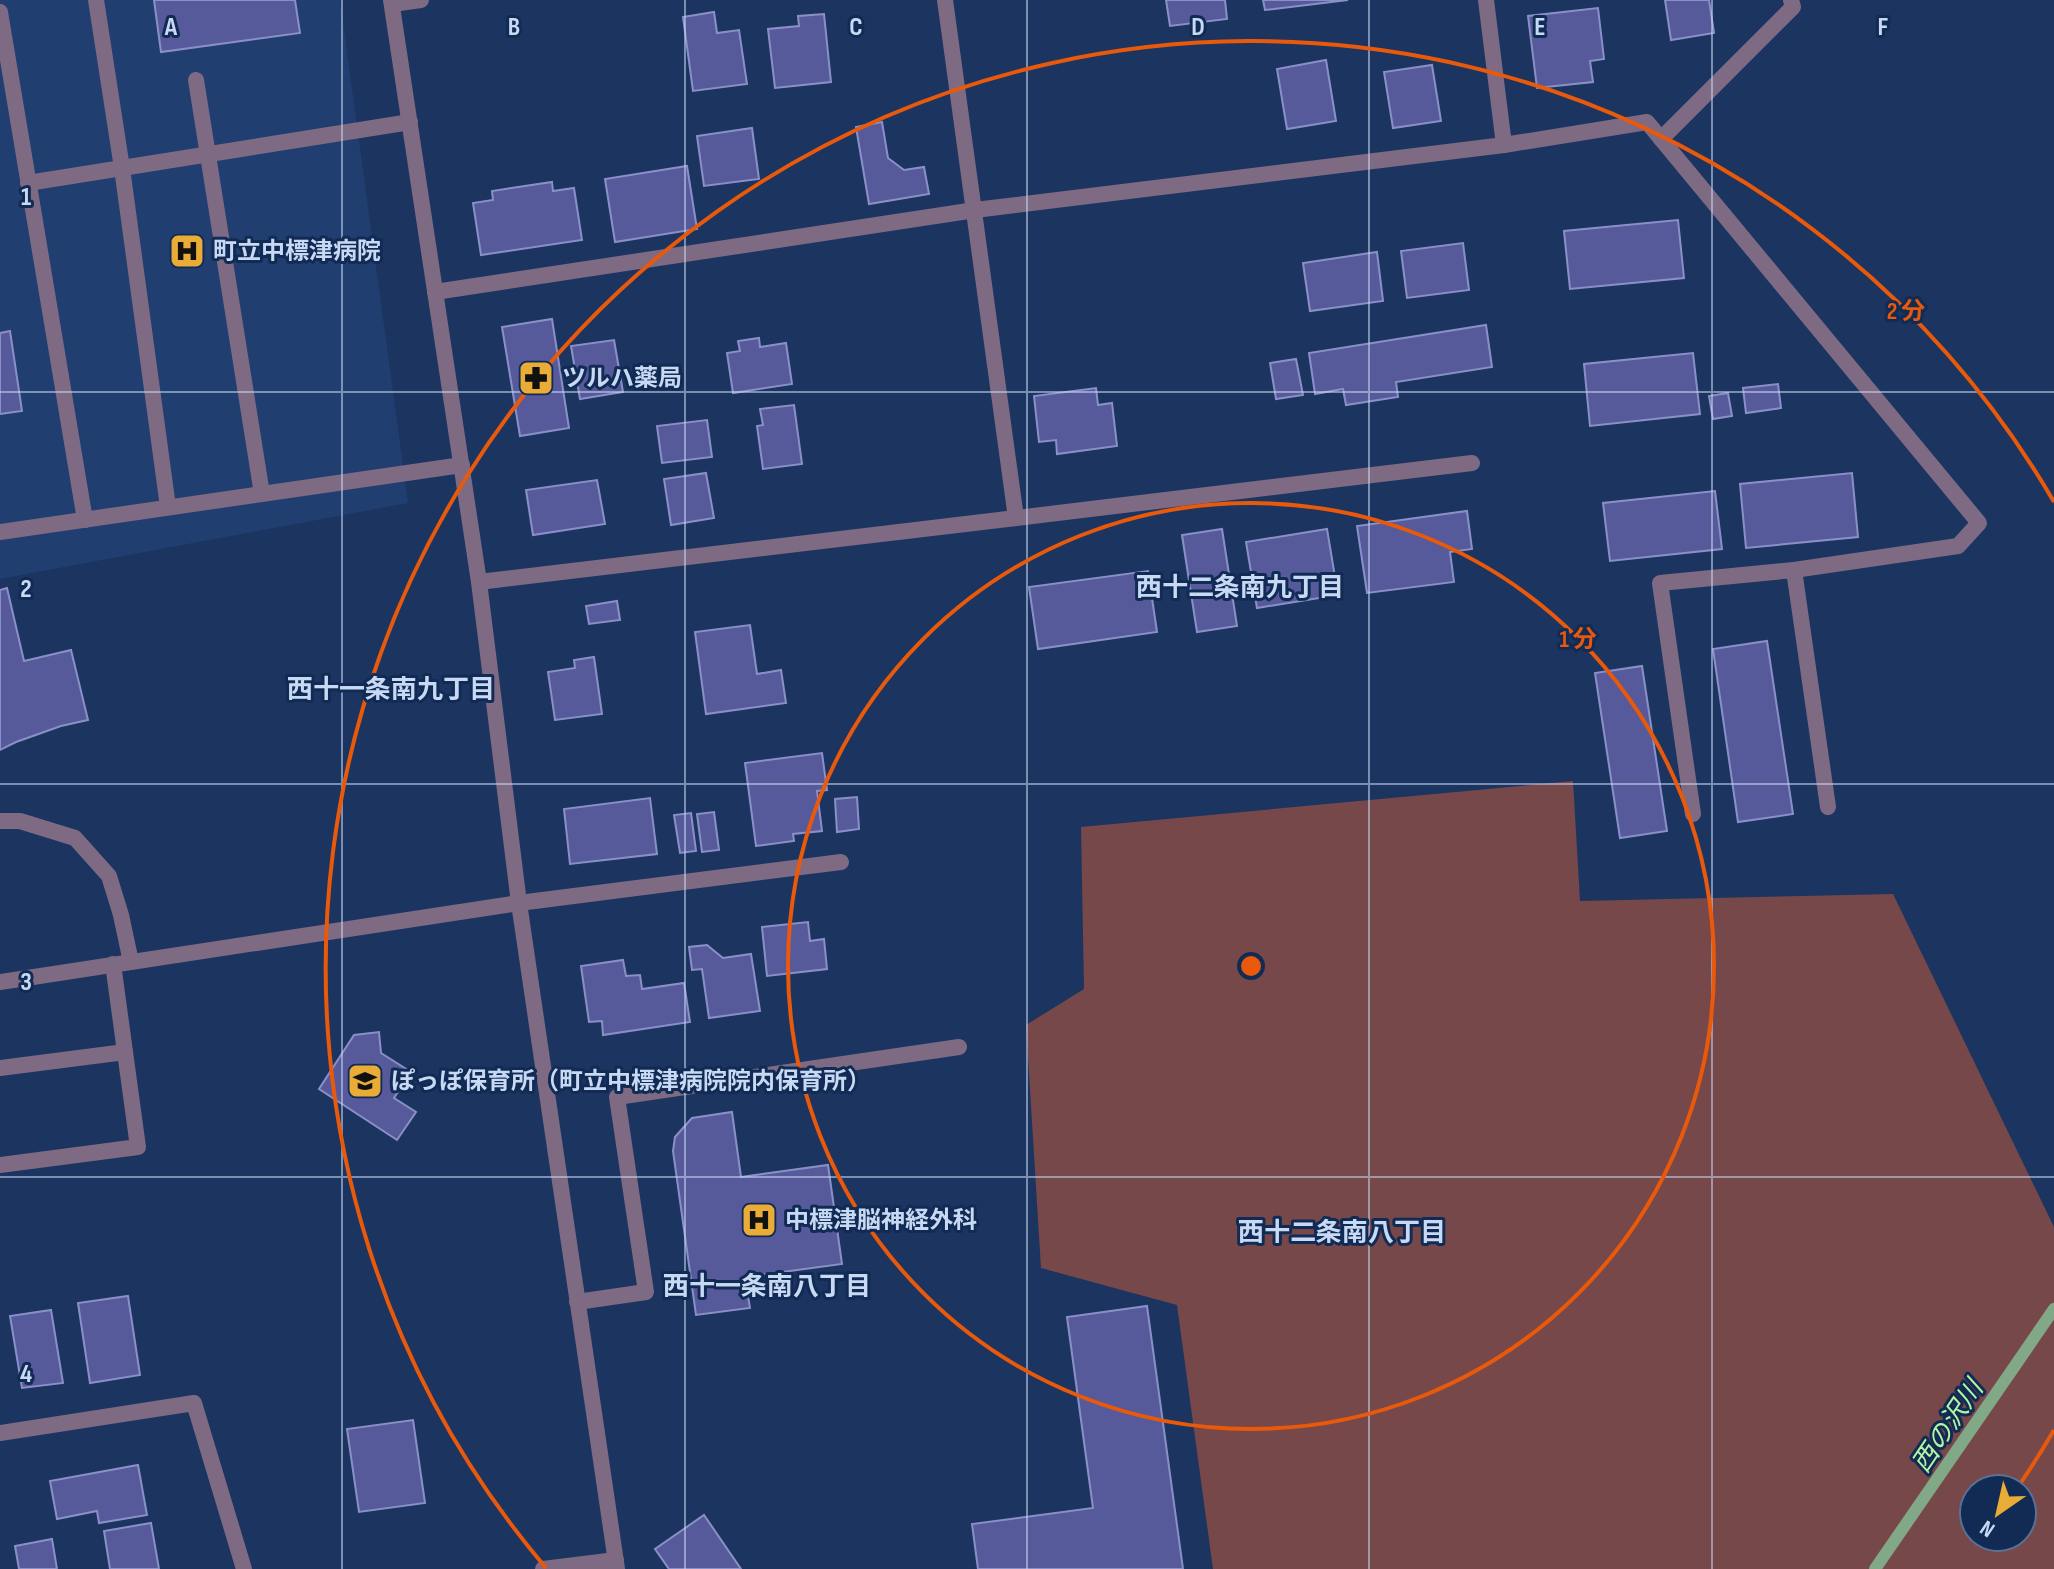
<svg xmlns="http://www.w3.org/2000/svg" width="2054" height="1569" font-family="'Sofia Sans Condensed','Noto Sans JP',sans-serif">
  <rect width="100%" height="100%" fill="#1b3560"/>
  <path fill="#203e6f" d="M0 0H340L408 503 0 579Z"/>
  <path fill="#774849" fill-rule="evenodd" d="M1573 781 1580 901 1893 894 2054 1227V1569H1213L1177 1305 1041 1268 1026 1025 1084 989 1081 827ZM1974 1489H2022V1537H1974Z"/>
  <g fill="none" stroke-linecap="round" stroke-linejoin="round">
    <path stroke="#81a887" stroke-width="12" d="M1875 1569 2054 1309"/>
  </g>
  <g fill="#575a9a" stroke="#8a90c7" stroke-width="2">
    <path d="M154 0H295L300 33 161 52Z"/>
    <path d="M1166 0H1225L1227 19 1170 26Z"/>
    <path d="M1263 0H1348L1265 10Z"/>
    <path d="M1665 0H1709L1714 33 1671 40Z"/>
    <path d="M1598 8 1604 59 1590 61 1593 82 1537 88 1528 16Z"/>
    <path d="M714 12 717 33 739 30 747 84 693 91 683 17Z"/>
    <path d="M824 14 831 82 775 88 768 29 799 26 798 16Z"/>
    <path d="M1326 60 1336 121 1287 129 1277 69Z"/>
    <path d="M1432 65 1441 121 1393 128 1384 72Z"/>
    <path d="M882 122 888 158 904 170 924 167 929 194 869 204 856 127Z"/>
    <path d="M752 128 759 179 704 186 697 136Z"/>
    <path d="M687 166 697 229 615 242 605 179Z"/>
    <path d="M552 182 553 191 574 188 582 240 481 255 473 203 493 200 492 191Z"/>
    <path d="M1678 220 1684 278 1570 289 1564 231Z"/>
    <path d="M1463 243 1469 290 1407 298 1401 251Z"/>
    <path d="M1377 252 1383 301 1310 311 1303 263Z"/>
    <path d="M552 319 569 428 520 436 502 327Z"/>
    <path d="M1486 325 1492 367 1396 382 1398 397 1346 405 1343 389 1315 394 1309 353Z"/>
    <path d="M10 331 22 411 0 414V333Z"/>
    <path d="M759 338 760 347 786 343 792 384 733 393 727 353 740 351 738 341Z"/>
    <path d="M614 340 623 392 580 399 571 346Z"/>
    <path d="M1693 353 1700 414 1590 426 1584 364Z"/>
    <path d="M1296 359 1303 395 1276 399 1270 363Z"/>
    <path d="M1778 384 1781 408 1746 413 1743 388Z"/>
    <path d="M1096 388 1098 405 1112 403 1117 446 1057 454 1056 440 1039 442 1034 396Z"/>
    <path d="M1728 393 1732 416 1713 419 1709 396Z"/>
    <path d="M794 405 802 464 763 469 757 426 763 425 760 409Z"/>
    <path d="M707 420 712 457 662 463 657 426Z"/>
    <path d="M706 473 714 518 671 525 664 479Z"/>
    <path d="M1852 473 1858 537 1746 548 1740 484Z"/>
    <path d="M597 480 605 524 533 535 526 490Z"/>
    <path d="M1715 491 1722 549 1610 561 1603 503Z"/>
    <path d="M1467 511 1472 549 1450 552 1454 582 1367 593 1357 526Z"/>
    <path d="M1222 529 1237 626 1197 632 1182 535Z"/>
    <path d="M1327 529 1338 595 1257 608 1246 542Z"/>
    <path d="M1148 571 1157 632 1038 649 1029 587Z"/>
    <path d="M7 588 24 661 71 650 88 720 61 726 16 742 0 750V590Z"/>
    <path d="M617 601 620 620 589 624 586 606Z"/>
    <path d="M750 625 757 674 781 670 786 703 706 714 695 632Z"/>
    <path d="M1767 641 1793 814 1738 822 1713 649Z"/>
    <path d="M594 657 602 714 555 720 548 672 575 668 574 660Z"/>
    <path d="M1642 666 1667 831 1620 838 1595 673Z"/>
    <path d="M822 753 827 790 817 791 822 831 793 834 794 841 756 846 745 763Z"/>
    <path d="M857 797 859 829 837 832 835 799Z"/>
    <path d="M650 798 657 854 570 864 564 809Z"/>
    <path d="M714 812 719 850 702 852 697 814Z"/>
    <path d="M691 813 696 851 680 853 674 815Z"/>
    <path d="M808 922 810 941 824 939 827 969 767 976 762 927Z"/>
    <path d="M707 945 723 958 751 954 760 1011 709 1018 702 969 692 970 689 947Z"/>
    <path d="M623 960 626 976 640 975 642 989 684 983 690 1022 603 1035 602 1021 589 1022 581 966Z"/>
    <path d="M379 1032 381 1053 411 1072 394 1098 416 1112 397 1140 319 1089 354 1035Z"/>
    <path d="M732 1112 741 1177 828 1165 842 1264 745 1277 750 1308 696 1315 673 1151 675 1137 692 1118Z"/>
    <path d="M128 1296 140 1375 90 1383 78 1303Z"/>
    <path d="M1147 1306 1183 1569H978L972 1524 1093 1508 1067 1317Z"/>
    <path d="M51 1310 63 1383 22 1388 10 1316Z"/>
    <path d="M413 1420 425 1503 359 1512 347 1429Z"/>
    <path d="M138 1465 147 1515 99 1523 97 1511 57 1519 50 1481Z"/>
    <path d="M704 1515 741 1569H669L655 1549Z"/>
    <path d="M151 1523 159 1569H110L104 1531Z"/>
    <path d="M52 1539 57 1569H19L15 1546Z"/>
  </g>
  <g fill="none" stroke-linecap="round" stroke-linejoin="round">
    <g stroke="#7f6a83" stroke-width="16">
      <path d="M96 0 122 168 168 507"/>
      <path d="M0 12 85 520"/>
      <path d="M196 80 262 494"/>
      <path d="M1661 139 1793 7 1791 0"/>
      <path d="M1504 145 1647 122 1979 523 1958 546 1794 570 1660 583 1693 814"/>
      <path d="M28 183 410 122"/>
      <path d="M1016 518 1472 463"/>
      <path d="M0 532 462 465"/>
      <path d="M1794 570 1828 807"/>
      <path d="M0 821H20L75 838 109 876 121 915 131 962"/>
      <path d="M0 982 519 903 841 862"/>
      <path d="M0 1068 125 1052"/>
      <path d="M0 1165 138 1147 113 964"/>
      <path d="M577 1302 646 1292 617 1097 959 1047"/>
    </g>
    <g stroke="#7f6a83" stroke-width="16">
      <path d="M391 0 479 582 519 903 617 1569"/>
      <path d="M392 4 421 0"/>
      <path d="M435 292 975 210 1504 145 1486 0"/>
      <path d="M479 582 1016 518 945 0"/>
      <path d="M0 1433 194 1403 244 1569"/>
      <path d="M543 1569 616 1560"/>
    </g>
  </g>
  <path fill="none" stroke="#c8d9f4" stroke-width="2" stroke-opacity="0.55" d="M342 0V1569M685 0V1569M1027 0V1569M1369 0V1569M1712 0V1569M0 392H2054M0 784H2054M0 1177H2054"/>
  <g fill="none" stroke="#e8590c" stroke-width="4">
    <circle cx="1251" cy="966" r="463"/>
    <path d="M2054 1430A927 927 0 0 1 2020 1484M546 1568A927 927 0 1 1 2054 502"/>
  </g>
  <defs>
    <symbol id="hospital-square" viewBox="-11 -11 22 22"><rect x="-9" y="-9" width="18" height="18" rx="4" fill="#e8ac37" stroke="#112b54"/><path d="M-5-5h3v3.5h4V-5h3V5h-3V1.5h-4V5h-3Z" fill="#111"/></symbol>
    <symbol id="pharmacy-square" viewBox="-11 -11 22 22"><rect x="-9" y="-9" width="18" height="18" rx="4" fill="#e8ac37" stroke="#112b54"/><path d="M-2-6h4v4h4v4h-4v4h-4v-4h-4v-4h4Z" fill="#111"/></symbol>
    <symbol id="school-square" viewBox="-11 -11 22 22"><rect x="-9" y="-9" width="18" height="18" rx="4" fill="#e8ac37" stroke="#112b54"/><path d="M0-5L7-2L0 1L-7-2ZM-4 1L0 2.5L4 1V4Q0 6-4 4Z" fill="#111"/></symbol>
  </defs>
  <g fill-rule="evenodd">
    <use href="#hospital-square" x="167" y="231" width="40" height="40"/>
    <use href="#pharmacy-square" x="516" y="358" width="40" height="40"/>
    <use href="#school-square" x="345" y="1061" width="40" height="40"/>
    <use href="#hospital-square" x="739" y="1200" width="40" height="40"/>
  </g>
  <g text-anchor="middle" stroke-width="6" stroke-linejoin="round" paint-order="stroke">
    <g font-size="24" font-weight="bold" fill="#c8d9f4" stroke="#112b54" text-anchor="start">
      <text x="213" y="259">町立中標津病院</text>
      <text x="562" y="386">ツルハ薬局</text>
      <text x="391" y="1089">ぽっぽ保育所（町立中標津病院院内保育所）</text>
      <text x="785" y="1228">中標津脳神経外科</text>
    </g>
    <g font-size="26" font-weight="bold" fill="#c8d9f4" stroke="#112b54">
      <text x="1240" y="596">西十二条南九丁目</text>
      <text x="391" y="698">西十一条南九丁目</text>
      <text x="1342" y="1241">西十二条南八丁目</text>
      <text x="767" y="1295">西十一条南八丁目</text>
    </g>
    <g font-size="26" font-style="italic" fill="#b2f6a2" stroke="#112b54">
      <text transform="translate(1947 1426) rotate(-56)" y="9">西の沢川</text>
    </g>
  </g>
  <g font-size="26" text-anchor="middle" font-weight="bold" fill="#c8d9f4" stroke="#112b54" stroke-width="6" stroke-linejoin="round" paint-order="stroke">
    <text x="171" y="35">A</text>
    <text x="514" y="35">B</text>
    <text x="856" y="35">C</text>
    <text x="1198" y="35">D</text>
    <text x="1540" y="35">E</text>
    <text x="1883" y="35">F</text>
    <text x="26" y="205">1</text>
    <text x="26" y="597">2</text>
    <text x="26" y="990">3</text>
    <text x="26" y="1382">4</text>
  </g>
  <circle cx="1251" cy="966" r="12" fill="#e8590c" stroke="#112b54" stroke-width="4"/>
  <g font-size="24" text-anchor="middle" font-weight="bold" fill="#e8590c" stroke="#112b54" stroke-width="6" stroke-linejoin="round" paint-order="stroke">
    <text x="1906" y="319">2 分</text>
    <text x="1578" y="647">1 分</text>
  </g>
  <g transform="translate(1998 1513) rotate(214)"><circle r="38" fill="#112b54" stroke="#5a7194" stroke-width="2"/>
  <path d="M0-6L14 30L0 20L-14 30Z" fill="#e8ac37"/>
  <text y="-12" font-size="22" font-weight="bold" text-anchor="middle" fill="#c8d9f4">N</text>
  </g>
</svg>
